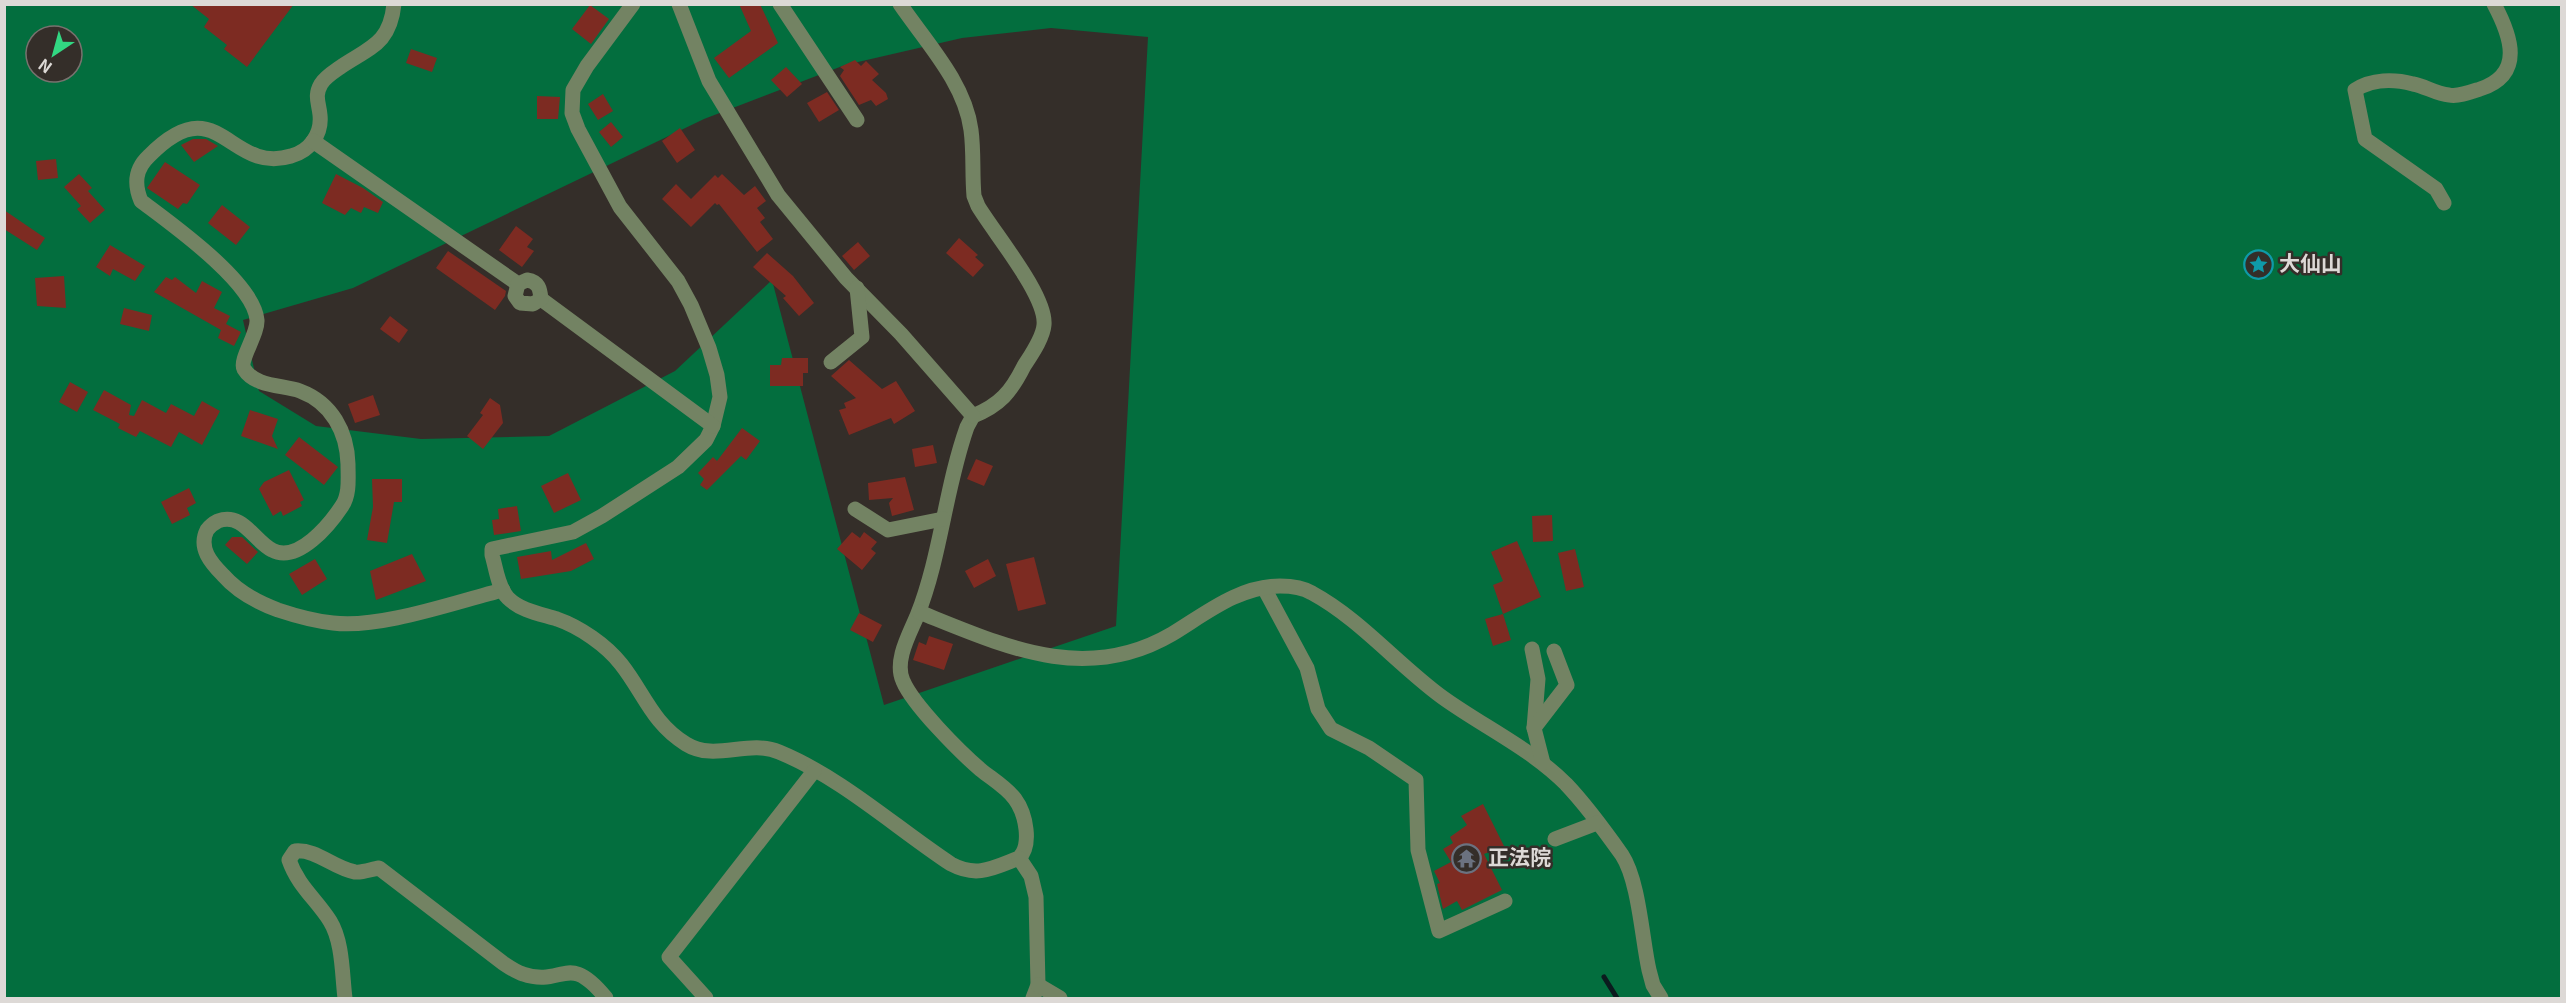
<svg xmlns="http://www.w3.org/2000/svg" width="2566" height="1003" font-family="Georgia,'Noto Sans JP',serif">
  <rect width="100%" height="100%" fill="#342e29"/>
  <path fill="#036e3e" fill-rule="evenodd" d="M5 5H2561V998H5ZM1051 28 1148 37 1116 626 884 705 772 280 675 371 549 436 421 439 316 426 259 391 243 320 353 288 704 119 845 65 962 38ZM36 36H72V72H36Z"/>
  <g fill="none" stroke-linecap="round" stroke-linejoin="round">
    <path stroke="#0b1b1e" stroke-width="5" d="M1604 977 1617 998"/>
  </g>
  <g fill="#7d2b22">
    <path d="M190 4H294L247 67 224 49 227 45 204 27 209 19Z"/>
    <path d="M739 4H760L778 43 729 78 714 58 751 31Z"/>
    <path d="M590 5 609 19 591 44 572 29Z"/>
    <path d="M411 49 437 58 432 72 406 63Z"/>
    <path d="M855 60 861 66 866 61 879 74 872 80 886 93 888 99 876 106 871 100 859 105 840 76 844 70 840 67Z"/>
    <path d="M786 67 802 84 787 97 771 80Z"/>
    <path d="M827 92 839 110 819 122 807 103Z"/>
    <path d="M603 94 613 111 598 120 588 104Z"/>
    <path d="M537 96 560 97 558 119H537Z"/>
    <path d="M611 122 623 137 611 147 599 132Z"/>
    <path d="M680 128 695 150 677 163 662 141Z"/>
    <path d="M193 139H206L218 146 194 162 181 145Z"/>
    <path d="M56 159 58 178 38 180 36 161Z"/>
    <path d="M165 162 200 185 187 204 183 203 178 209 147 188Z"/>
    <path d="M79 174 92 188 88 191 105 210 90 223 77 209 81 206 64 187Z"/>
    <path d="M336 174 363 188 383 202 378 213 364 207 361 213 351 208 345 215 322 203Z"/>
    <path d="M722 174 744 195 755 186 766 201 757 208 765 218 760 222 773 239 757 252 719 204 717 205 715 203 691 227 662 199 676 184 691 199 715 175 718 178Z"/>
    <path d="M222 205 250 227 236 245 208 223Z"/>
    <path d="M4 210 45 238 37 250 4 229Z"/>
    <path d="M516 226 533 239 527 247 534 251 522 267 499 250Z"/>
    <path d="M959 238 978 255 975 257 984 265 973 277 946 253Z"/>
    <path d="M858 242 870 256 854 270 842 256Z"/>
    <path d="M110 245 145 266 135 281 113 269 110 276 96 267Z"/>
    <path d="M448 251 506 291 505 296 495 310 436 268Z"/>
    <path d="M767 253 793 276 814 303 799 316 783 298 786 296 753 267Z"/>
    <path d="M64 276 66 308 37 306 35 278Z"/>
    <path d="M166 277 172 280 175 277 196 293 202 281 222 292 214 308 230 316 226 324 241 332 234 346 218 338 221 330 154 292Z"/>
    <path d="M124 308 152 315 149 331 120 324Z"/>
    <path d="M390 316 408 330 399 343 380 329Z"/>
    <path d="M782 358H808V373H803V386H770V365H781Z"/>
    <path d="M849 360 882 389 896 381 915 411 894 424 891 418 849 435 839 410 846 408 844 403 856 398 831 376Z"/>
    <path d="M70 382 88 392 77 412 59 402Z"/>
    <path d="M104 390 131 405 129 415 134 416 142 400 166 413 171 404 194 416 202 401 220 411 202 445 179 432 171 447 140 431 136 437 118 428 120 424 93 410Z"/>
    <path d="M373 395 380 415 355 423 348 404Z"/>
    <path d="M490 398 500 405 503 423 483 449 467 436 483 415 480 413Z"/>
    <path d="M250 410 278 419 272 436 278 449 241 436Z"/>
    <path d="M742 428 760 441 746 460 741 456 707 490 700 485 704 479 698 473 713 457 717 461Z"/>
    <path d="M299 437 338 467 324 485 285 455Z"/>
    <path d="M933 445 937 463 915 467 912 449Z"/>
    <path d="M976 459 993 466 984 486 967 479Z"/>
    <path d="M289 470 304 500 300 502 302 506 283 516 281 511 273 516 259 489 264 482Z"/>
    <path d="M568 473 581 500 554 513 541 486Z"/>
    <path d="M905 477 914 510 892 516 889 503 893 498 869 500 868 483Z"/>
    <path d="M372 479H402V502H394L387 543 367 540 373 507Z"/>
    <path d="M189 488 196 503 187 508 190 515 172 524 161 502Z"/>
    <path d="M517 506 521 531 494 535 492 520 499 519 498 509Z"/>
    <path d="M1552 515 1553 541 1533 542 1532 516Z"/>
    <path d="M852 532 860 538 864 532 877 542 871 549 876 553 862 570 837 549Z"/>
    <path d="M232 537H242L258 552 247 564 225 545Z"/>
    <path d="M1517 541 1541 597 1503 614 1493 585 1503 581 1491 552Z"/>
    <path d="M586 543 594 559 571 571 521 579 517 557 551 551 552 560Z"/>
    <path d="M1575 549 1584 587 1566 591 1558 553Z"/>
    <path d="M412 554 426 581 376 600 370 571Z"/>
    <path d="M1034 557 1046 604 1018 611 1006 564Z"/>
    <path d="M315 559 327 579 302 595 289 574Z"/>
    <path d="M988 559 996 576 974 588 965 571Z"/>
    <path d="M859 613 882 625 873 642 850 630Z"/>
    <path d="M1503 614 1511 640 1493 646 1485 619Z"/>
    <path d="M929 636 953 644 944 670 913 660 919 642 926 645Z"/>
    <path d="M1483 804 1504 846 1484 854 1502 890 1462 910 1457 901 1443 909 1437 884 1440 883 1434 871 1451 862 1443 849 1453 843 1450 837 1467 825 1461 816Z"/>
  </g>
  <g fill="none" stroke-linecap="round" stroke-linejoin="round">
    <g stroke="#738363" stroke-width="15">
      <path d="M394 4C390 43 371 47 342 66 335 71 325 77 321 84 314 96 319 103 320 115 322 134 310 151 291 156 228 175 219 85 149 156 135 169 134 184 141 201 170 223 254 282 257 320 258 334 239 360 244 369 255 387 283 385 300 391 332 403 347 432 348 464 348 478 350 494 342 506 330 524 298 564 272 550 254 541 243 512 218 521 214 523 210 526 207 530 198 548 211 563 223 575 237 591 259 603 278 610 296 616 314 621 333 623 380 629 455 602 503 590"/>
      <path d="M633 4 587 66 573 90 572 113 578 129 620 207 678 281 691 305 709 348 717 375 720 397 713 426 706 440 678 467 602 516 573 532 492 549V555C496 568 498 588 508 598 521 611 541 614 557 619 580 627 606 645 621 664 644 693 652 723 686 744 715 762 748 739 779 752 842 778 895 827 951 864 977 878 993 868 1019 858 1032 845 1026 814 1015 799 1006 787 992 779 981 770 960 752 913 705 903 681 894 661 909 635 917 616 941 556 945 489 967 427L973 416C1000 405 1011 392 1024 366 1031 355 1043 338 1044 325 1047 296 994 233 978 206L974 196C972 174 974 152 971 130 965 83 926 42 900 4"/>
      <path d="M679 4 709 81 778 195 846 278 901 334 973 416"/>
      <path d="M780 4 857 120"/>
      <path d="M313 141 518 284 527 280C539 282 540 289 541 299L713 426"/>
      <path d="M2444 203 2436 189 2365 139 2355 90C2372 79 2394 79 2413 84 2425 86 2436 94 2449 95 2458 97 2471 92 2480 89 2525 74 2511 36 2494 4"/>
      <path d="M518 284 515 296 520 303 533 304 541 299"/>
      <path d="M831 362 862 337 857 288"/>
      <path d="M855 509 888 530 943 519"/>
      <path d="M1264 588 1307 668 1318 709 1331 729 1369 748 1416 780 1418 850 1439 931 1505 901"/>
      <path d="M919 612C1004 646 1085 685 1172 634 1205 614 1239 586 1280 586 1291 586 1302 587 1312 593 1360 619 1397 664 1442 697 1482 726 1530 748 1566 784 1586 805 1605 831 1622 855 1639 881 1642 939 1649 970L1653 985 1661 998"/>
      <path d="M1532 649 1538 679 1534 728"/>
      <path d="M1543 763 1534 728 1567 685 1554 651"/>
      <path d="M1555 839 1597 823"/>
      <path d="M1019 858 1031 876 1036 897 1038 985 1033 998"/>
      <path d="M1038 985 1060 998"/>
      <path d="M345 998C342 975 343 942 330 921 316 899 298 886 289 860L295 851C317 849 333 868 355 872 362 873 372 869 379 868L503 963C509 967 516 972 523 974 564 988 567 950 606 998"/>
      <path d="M706 998 669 957 814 771"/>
    </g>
  </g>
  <defs>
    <symbol id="sight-ring" viewBox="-11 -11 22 22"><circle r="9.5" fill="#342e29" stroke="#0f9aa8" stroke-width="1.5"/><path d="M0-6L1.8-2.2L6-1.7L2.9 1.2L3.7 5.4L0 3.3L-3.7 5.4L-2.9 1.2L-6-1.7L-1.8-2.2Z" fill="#0f9aa8"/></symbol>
    <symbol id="temple-ring" viewBox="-11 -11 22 22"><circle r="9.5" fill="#342e29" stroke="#6b7280" stroke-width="1.5"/><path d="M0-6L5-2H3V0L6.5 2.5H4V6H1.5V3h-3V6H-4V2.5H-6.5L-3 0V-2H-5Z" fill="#6b7280"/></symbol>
  </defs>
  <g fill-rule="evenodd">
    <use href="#sight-ring" x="2242" y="248" width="33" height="33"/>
    <use href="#temple-ring" x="1450" y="842" width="33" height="33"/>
  </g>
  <g text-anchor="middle" stroke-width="5" stroke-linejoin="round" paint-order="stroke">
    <g font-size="21" font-weight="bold" fill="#ddd9d6" stroke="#342e29" text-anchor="start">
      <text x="2279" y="271">大仙山</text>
      <text x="1488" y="865">正法院</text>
    </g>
  </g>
  <rect width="2566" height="1003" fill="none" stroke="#ddd9d6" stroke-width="12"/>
  <g transform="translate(54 54) rotate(216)"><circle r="28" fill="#342e29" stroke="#78726e" stroke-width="1.5"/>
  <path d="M0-4.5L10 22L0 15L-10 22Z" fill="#32d882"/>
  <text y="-9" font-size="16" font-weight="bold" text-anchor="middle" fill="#ddd9d6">N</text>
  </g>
</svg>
